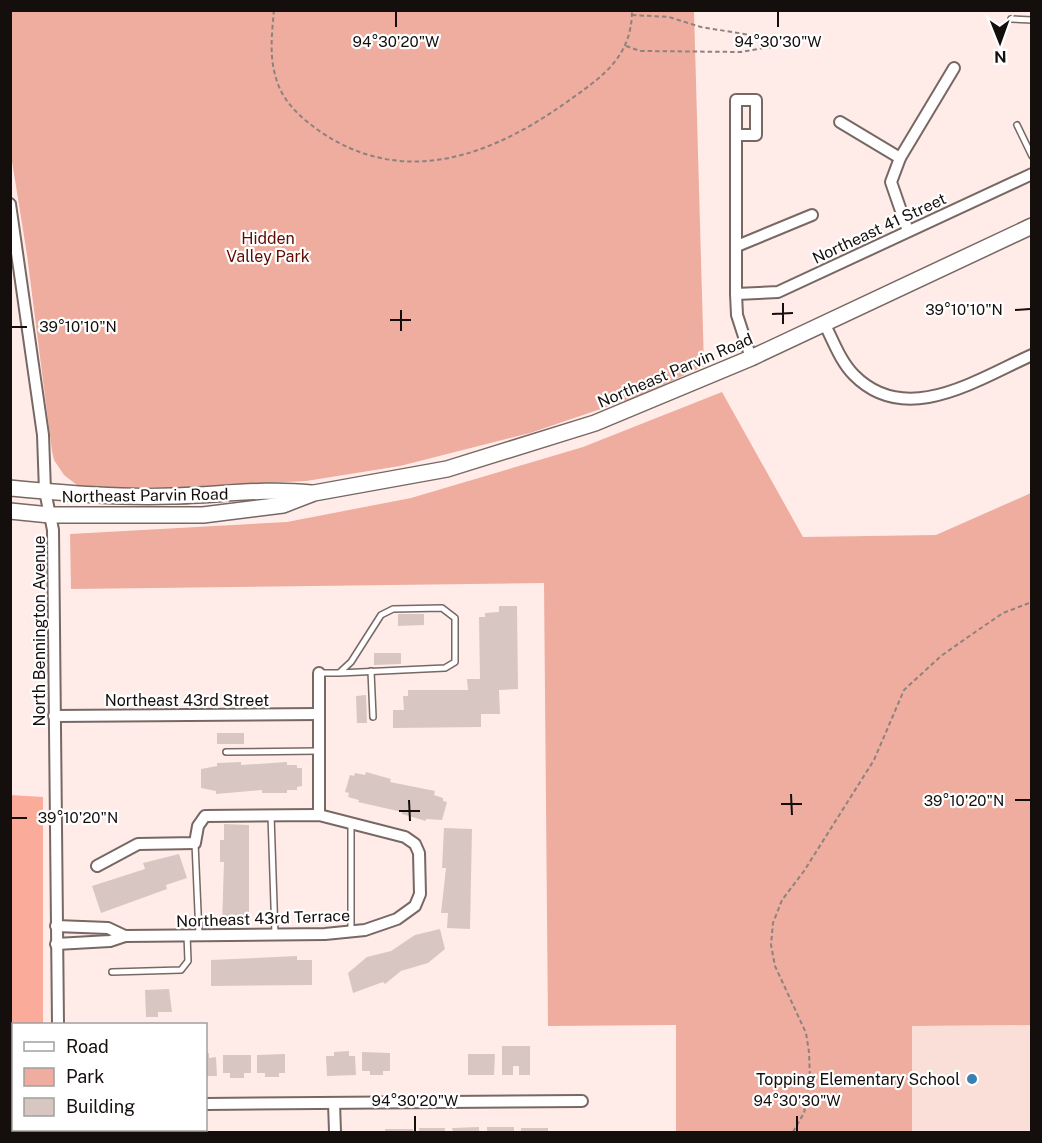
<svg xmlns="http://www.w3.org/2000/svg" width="1042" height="1143" font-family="'Public Sans',sans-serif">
  <rect width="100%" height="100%" fill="#ffece8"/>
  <path fill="#fadfd9" d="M1031 1025V1132H912V1026Z"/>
  <g fill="#eead9e">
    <path d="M10 11H694L704 366 642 395 530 433 400 466 306 481 187 487H85L77 485 64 475 54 460 52 451 27 255 11 155Z"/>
    <path d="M722 392 803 537 936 535 1031 493V1025L912 1026V1132H676V1025L548 1026 544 583 71 589 70 534 287 522 411 498 583 447Z"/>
  </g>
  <path fill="#faab99" d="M10 795 43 797V1024H14V1130H44V1132H11Z"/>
  <g fill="#d8c6c2">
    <path d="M499 606H517L518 689 499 690 500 714H481V727L393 728V710H404L403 696H408V690H468L467 679H480L479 617H485V613L499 612Z"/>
    <path d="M398 614H424V625L398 626Z"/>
    <path d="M374 653H401V664L374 665Z"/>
    <path d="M366 695 367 723H357L356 696Z"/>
    <rect x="217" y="733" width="27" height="11"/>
    <path d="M241 762V765L287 762V765H297V768H302V786L297 787V790H287V793H262V790L216 794V791L201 788V769L217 766V763Z"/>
    <path d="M366 772 391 779 390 782 435 791 434 795 443 798V801L447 802 442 820 426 819V821L402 814V812L358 802 359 800 348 797 349 793 345 792 350 775 354 776 355 773 365 775Z"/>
    <path d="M224 824 249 825V925H222L224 862H220V840H224Z"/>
    <path d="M444 828 472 829 470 929 447 928 448 913H441L446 868H442Z"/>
    <path d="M179 854 187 878 166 885 167 889 101 913 92 886 145 869 143 863Z"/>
    <path d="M440 929 445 949 428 963 401 971 385 984 383 982 353 993 348 973 367 957 391 951 415 935Z"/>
    <path d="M297 956V960H312V985L211 986V960Z"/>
    <path d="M169 989 172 1012H158V1017H146L145 990Z"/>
    <path d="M502 1046H530V1075H519V1066H513V1075H502Z"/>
    <path d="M349 1051V1056H355L356 1075 327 1076 326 1056H334V1052Z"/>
    <path d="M362 1052 390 1053V1071H383V1075H370V1071H362Z"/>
    <path d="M206 1053H209V1058L216 1057 217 1076H206Z"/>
    <path d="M285 1054V1073H279V1077H265V1073H257V1055Z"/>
    <path d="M468 1054H495L494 1075H468Z"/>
    <path d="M223 1055H251V1073H244V1078H230V1073H223Z"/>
    <path d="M479 1127V1132H453L452 1128Z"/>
    <rect x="487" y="1127" width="27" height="5"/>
    <rect x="419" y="1128" width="26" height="4"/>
    <rect x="521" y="1128" width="27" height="4"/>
    <rect x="385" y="1129" width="28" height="3"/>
  </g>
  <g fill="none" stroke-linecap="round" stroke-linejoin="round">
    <defs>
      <g id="service">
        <path d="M1011 19 1032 20"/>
        <path d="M1017 125 1032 156"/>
        <path d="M371 671 373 717"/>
        <path d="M319 673H339L351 662 381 615 393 609 442 608 455 618V662L445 668 339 673"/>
        <path d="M226 752 319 751"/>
        <path d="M271 815 275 935"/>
        <path d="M195 843 199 935"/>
        <path d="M351 931V823"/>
        <path d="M112 972 181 970 188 961 187 935"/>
      </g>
      <g id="minor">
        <path d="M840 122 900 158"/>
        <path d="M736 135H756V100H736V294L737 315 751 358"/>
        <path d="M10 204 43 435 45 491 53 530 58 1024"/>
        <path d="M908 231 891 182 900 158 954 68"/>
        <path d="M737 246 812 215"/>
        <path d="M736 294 778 292 1032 174"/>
        <path d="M824 323C833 340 840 361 854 375 906 428 978 379 1032 355"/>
        <path d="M54 716 319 714"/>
        <path d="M319 815V673"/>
        <path d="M56 926 108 928 125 936"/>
        <path d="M56 944 110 941 125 936 325 934 365 930 397 919 415 906 420 894 419 853 415 844 405 837 319 815 205 816 198 826 195 843 138 844 97 866"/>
        <path d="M334 1103 335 1132"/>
        <path d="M206 1104 582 1101"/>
        <path d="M58 1132V1130"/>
      </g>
      <g id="secondary">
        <path d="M10 488C65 493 118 498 172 496 219 495 264 488 311 493"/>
        <path d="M10 511 50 515H203L283 505 314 493 447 469 595 423 751 358 1032 226"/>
      </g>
    </defs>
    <use href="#service" stroke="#786864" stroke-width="8"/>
    <use href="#minor" stroke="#786864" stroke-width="14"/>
    <use href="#secondary" stroke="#786864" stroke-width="18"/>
    <g stroke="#8e827f" stroke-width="2" stroke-dasharray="4.5 3" stroke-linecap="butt">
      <path d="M274 10C272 33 269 56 276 78 282 101 300 117 318 130 405 191 495 154 571 99 605 75 632 55 632 10"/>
      <path d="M632 15 669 17 701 27 756 36 771 48"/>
      <path d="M626 46 640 51 741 52 769 47"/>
      <path d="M793 1132 804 1113 810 1079 809 1052 806 1033 775 966 771 945 773 923 782 900 804 871 874 760 904 690 941 656 968 637 1003 613 1032 602"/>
    </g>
    <use href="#service" stroke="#fff" stroke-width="5"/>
    <use href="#minor" stroke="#fff" stroke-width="10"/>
    <use href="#secondary" stroke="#fff" stroke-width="15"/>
  </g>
  <path fill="none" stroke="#140f0d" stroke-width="2" d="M396 12V27M778 12V27M783 303V324M401 310V331M1015 310 1030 309M772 314 793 313M390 320H411M12 327H27M791 794 792 815M409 800 410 821M1015 800H1030M781 804H802M399 811H420M12 818H27M415 1116V1131M797 1116V1131"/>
  <circle fill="#3780b4" stroke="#fff" stroke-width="2" cx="972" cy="1079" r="6"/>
  <g text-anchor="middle" stroke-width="4.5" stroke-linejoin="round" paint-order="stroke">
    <g font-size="16" fill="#140f0d" stroke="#fff">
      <text transform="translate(879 228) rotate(-25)" y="6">Northeast 41 Street</text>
      <text transform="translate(675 370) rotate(-23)" y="6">Northeast Parvin Road</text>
      <text transform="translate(145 495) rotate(-1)" y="6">Northeast Parvin Road</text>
      <text transform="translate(39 631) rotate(-90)" y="6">North Bennington Avenue</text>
      <text x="187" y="706">Northeast 43rd Street</text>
      <text transform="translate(263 918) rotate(-2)" y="6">Northeast 43rd Terrace</text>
    </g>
    <g font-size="16" fill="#610a00" stroke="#fff">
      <text x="268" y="244">Hidden<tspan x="268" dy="18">Valley Park</tspan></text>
    </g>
    <g font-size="16" fill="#140f0d" stroke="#fff" text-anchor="end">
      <text x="960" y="1085">Topping Elementary School</text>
    </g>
  </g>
  <g font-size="15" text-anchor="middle" fill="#140f0d" stroke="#fff" stroke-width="4.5" stroke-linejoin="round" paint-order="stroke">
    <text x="396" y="47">94°30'20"W</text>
    <text x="778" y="47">94°30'30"W</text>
    <text x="964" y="315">39°10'10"N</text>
    <text x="78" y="332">39°10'10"N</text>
    <text x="964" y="806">39°10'20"N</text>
    <text x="78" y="823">39°10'20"N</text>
    <text x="415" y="1106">94°30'20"W</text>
    <text x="797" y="1106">94°30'30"W</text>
  </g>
  <rect width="1042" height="1143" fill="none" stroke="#140f0d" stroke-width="24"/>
  <rect x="12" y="1023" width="195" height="108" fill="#ffffff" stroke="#a19f9e" stroke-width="1.5"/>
  <rect x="24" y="1042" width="30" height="9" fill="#ffffff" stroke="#a19f9e" stroke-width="1.5"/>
  <text x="66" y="1053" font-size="18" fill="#140f0d">Road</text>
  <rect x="24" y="1068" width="30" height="18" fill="#eead9e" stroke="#a19f9e" stroke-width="1.5"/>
  <text x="66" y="1083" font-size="18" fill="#140f0d">Park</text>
  <rect x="24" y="1098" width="30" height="18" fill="#d8c6c2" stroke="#a19f9e" stroke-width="1.5"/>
  <text x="66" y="1113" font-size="18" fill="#140f0d">Building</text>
  <g transform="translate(1000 42) rotate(179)" stroke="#ffffff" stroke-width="4.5" paint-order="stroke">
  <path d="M0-4.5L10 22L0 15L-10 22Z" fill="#140f0d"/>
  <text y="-9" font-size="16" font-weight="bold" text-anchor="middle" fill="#140f0d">N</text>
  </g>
</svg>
